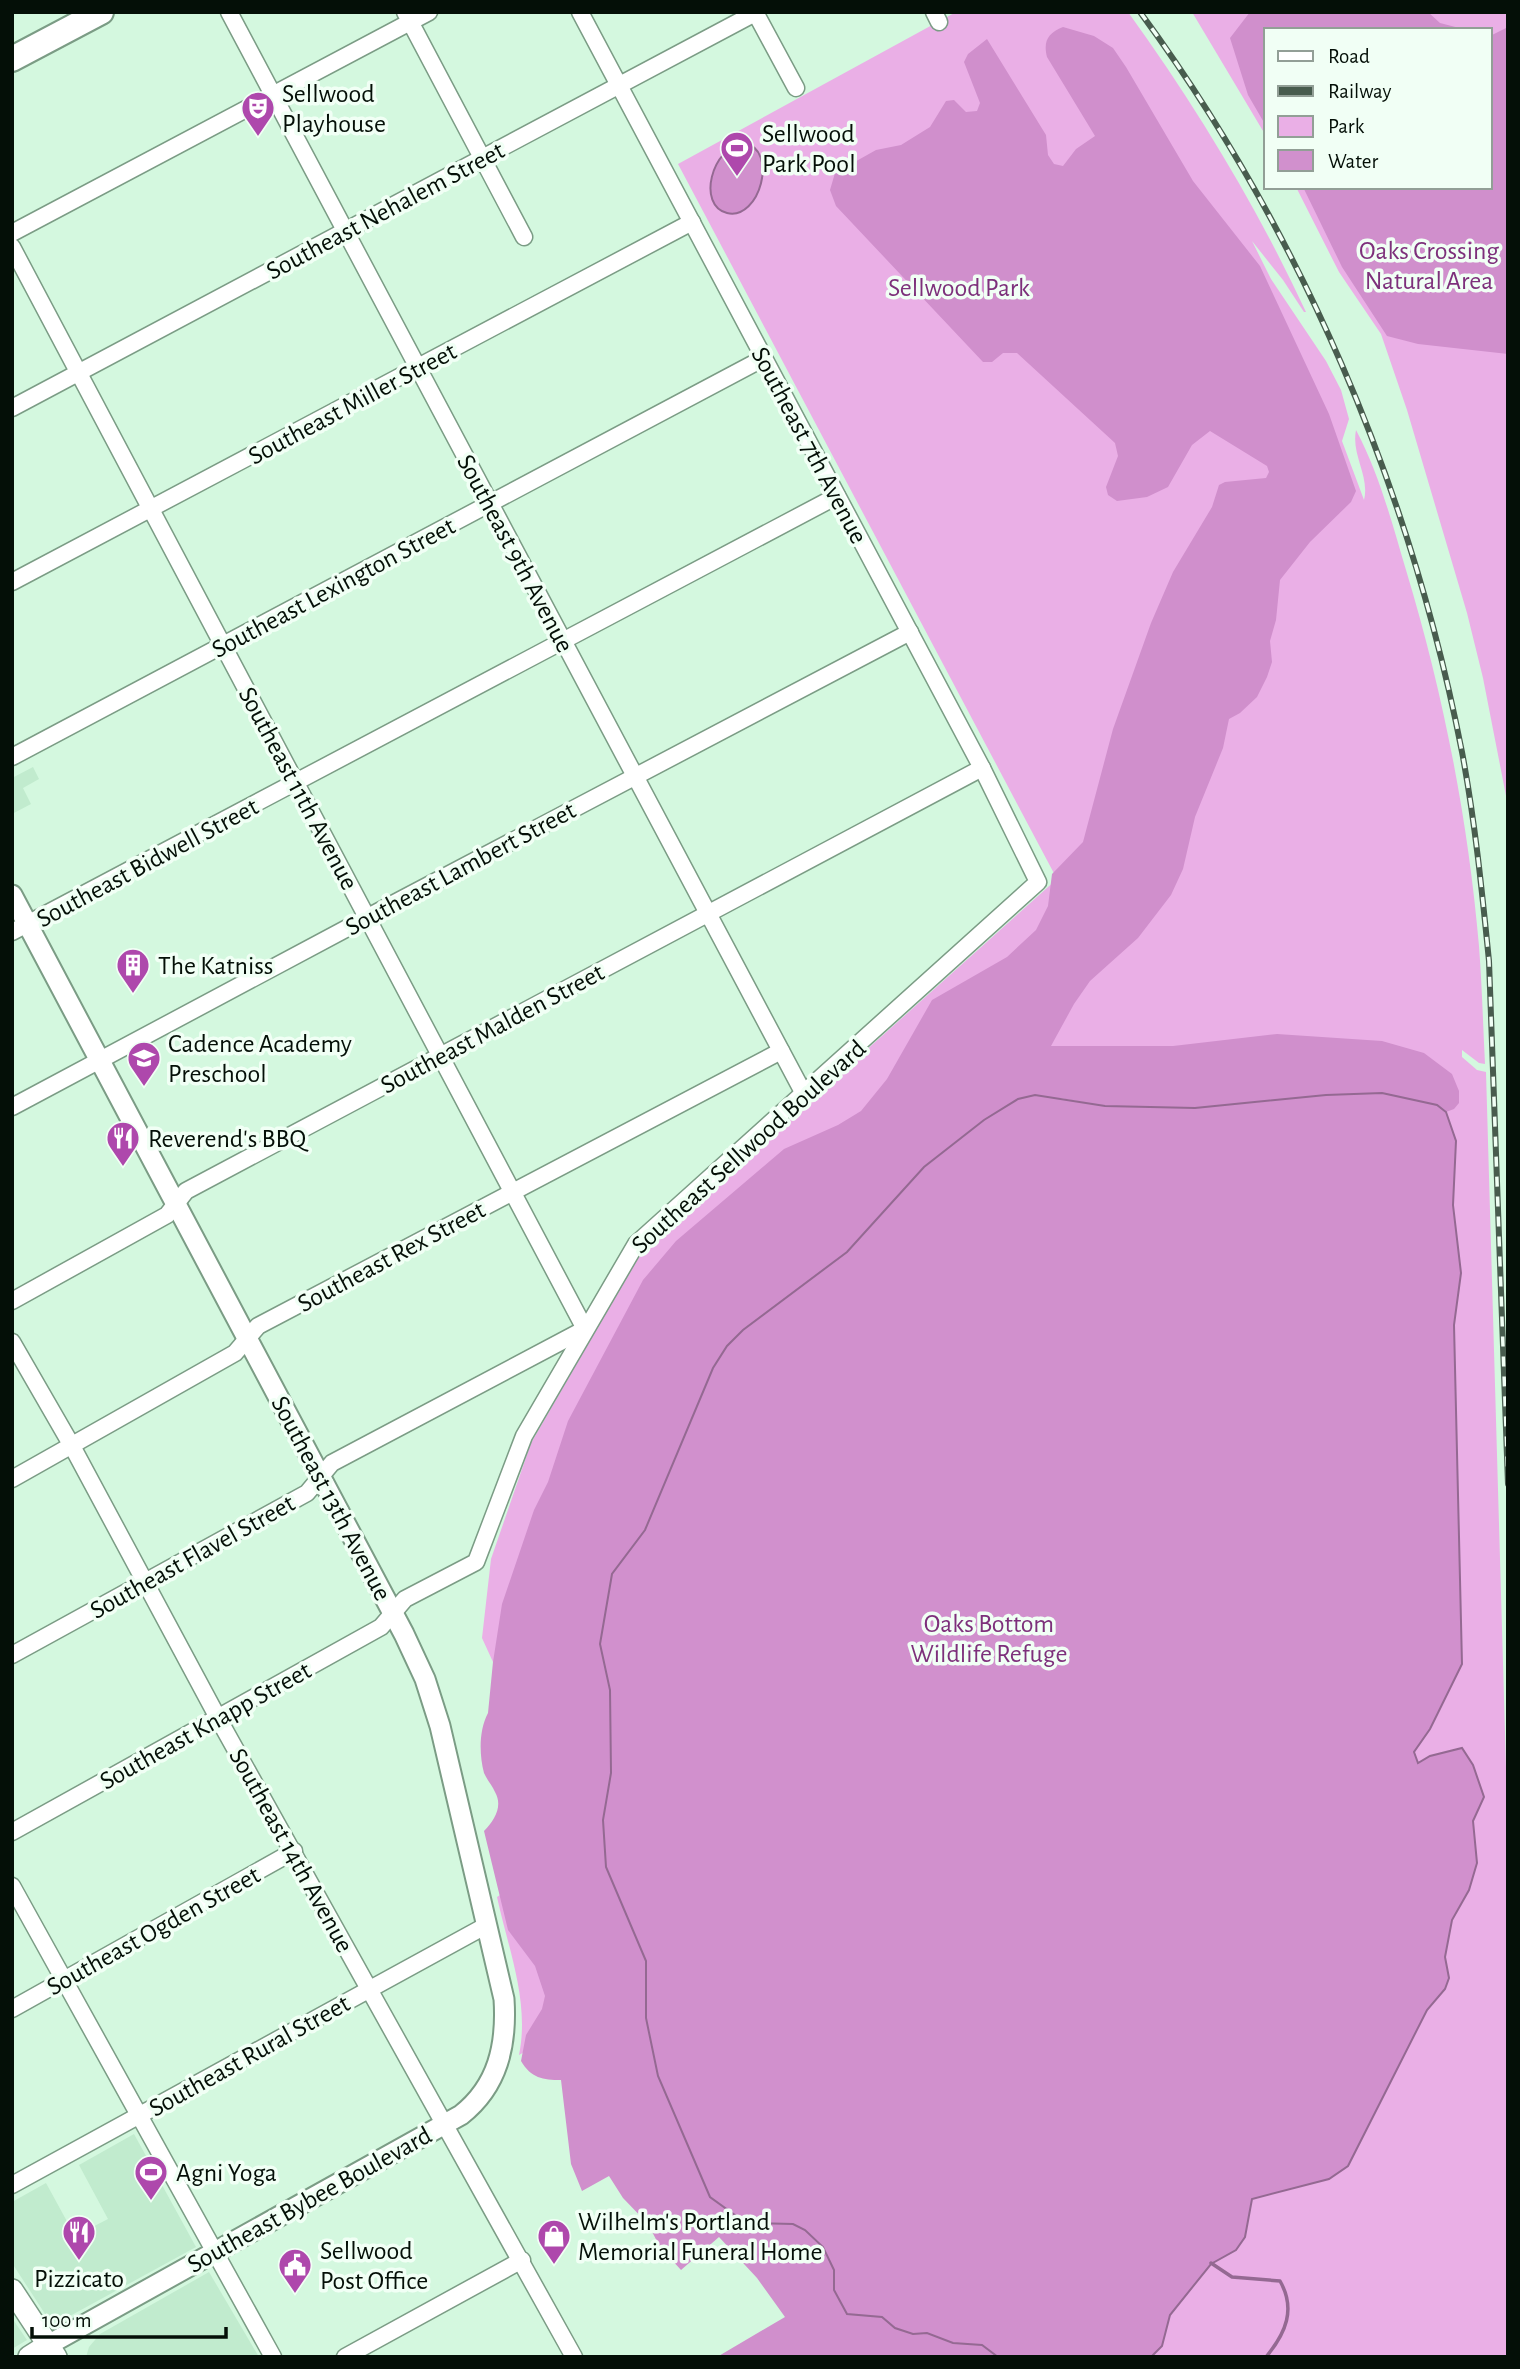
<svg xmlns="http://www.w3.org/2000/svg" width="1520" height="2369" font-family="'Alegreya Sans',sans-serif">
  <rect width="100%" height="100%" fill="#d4f8df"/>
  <g fill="#c1ebce">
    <path d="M33 767 39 779 23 788 31 804 12 814V778Z"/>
    <path d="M134 2134 196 2247 59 2322 49 2320 12 2263V2202L46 2183 75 2236 108 2219 79 2165Z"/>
    <path d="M209 2272 259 2357H86L89 2347 100 2334Z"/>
    <path d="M12 2318 27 2340 12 2349Z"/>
  </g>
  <g fill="#eaafe6">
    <path d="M956 12H1128C1196 106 1257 207 1306 312H1304L1283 280 1252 241 1271 279 1326 361 1341 390 1349 419 1342 441 1364 500C1370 476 1351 455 1356 430 1379 473 1392 523 1406 570 1443 692 1468 819 1479 946 1482 985 1483 1025 1485 1064L1479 1063 1462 1050V1057L1477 1070 1486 1072 1508 1837V2357H857L592 2014 519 2055C530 2002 508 1948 497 1897L508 1890 493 1660V1662L482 1638 491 1559 531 1443 641 1252 1057 879 678 164Z"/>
    <path d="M1192 12H1508V806L1483 678 1467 613 1407 410 1381 334 1339 272 1296 187H1490V30H1266V136Z"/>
  </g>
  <g fill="#d08fcc">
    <path d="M1250 12H1428L1440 23 1467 30H1266V126L1248 95 1230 38Z"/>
    <path d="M1063 27 1094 36 1113 48 1126 67 1193 181 1260 266 1329 414 1356 491 1351 502 1310 542 1280 580 1276 620 1270 641 1272 662 1267 677 1257 697 1240 713 1229 719 1223 748 1195 817 1183 869 1171 895 1138 938 1090 981 1074 1004 1051 1046H1173L1277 1034 1382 1041 1424 1053 1452 1074 1459 1091V1103L1454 1109 1446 1112 1437 1105 1382 1093 1326 1095 1195 1108 1105 1106 1060 1098 924 1167 847 1252 743 1330 727 1346 713 1368 645 1530 612 1574 600 1644 610 1690 611 1773 603 1820 606 1867 646 1961V2018L658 2076 710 2197 746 2223 794 2224 805 2230 823 2247 834 2270V2290L859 2315 882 2317 895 2328 913 2334 927 2333 953 2343 982 2345 998 2357H717L785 2317 757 2278 719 2237 681 2270 660 2247 648 2224 623 2198 609 2176 582 2191 571 2164 561 2080C543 2080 531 2078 521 2061L526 2035 542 2009 545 1996 535 1966 508 1930 484 1831C495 1820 503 1806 495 1792 492 1785 487 1780 484 1773 479 1754 479 1730 488 1713L493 1662 502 1604 534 1510 548 1482 568 1421 643 1280 676 1241 784 1149 838 1125 861 1111 887 1079 932 1000 1007 957 1036 930 1048 906 1052 874 1083 842 1113 729 1151 623 1173 572 1212 507 1219 485 1225 482 1266 478 1269 472 1267 466 1210 431 1192 445 1168 487 1147 497 1117 501 1108 495 1106 487 1118 456 1115 443 1017 353H1003L992 362H983L836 206 830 190 835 173 876 150 901 145 930 127 946 101 954 100 966 112 977 111 980 103 964 62 968 54 987 39 1046 135 1048 155 1054 164 1063 166 1076 149 1095 136 1047 57C1043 41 1048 33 1063 27Z"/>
    <path d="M1508 27V354L1418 344 1387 336 1342 267 1303 187H1490V36Z"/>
  </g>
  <g fill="#d190cd" stroke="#946992" stroke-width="2">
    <path d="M744 143C779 149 760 221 727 213 697 206 711 147 744 143Z"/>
    <path d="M1382 1093 1437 1105 1446 1112 1456 1141 1453 1205 1461 1273 1454 1325 1462 1664 1430 1729 1414 1752 1418 1763 1430 1756 1462 1748 1473 1765 1484 1797 1473 1821 1477 1863 1469 1890 1452 1920 1445 1957 1449 1978 1445 1989 1427 2010 1348 2166 1329 2179 1252 2199 1245 2237 1236 2250 1211 2264 1170 2315 1162 2346 1151 2357H998L982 2345 953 2343 927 2333 913 2334 895 2328 882 2317 847 2314 834 2290V2270L823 2247 805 2230 793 2224 746 2223 710 2197 658 2076 646 2018V1961L606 1867 603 1820 611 1773 610 1690 600 1644 612 1574 645 1530 713 1368 727 1346 743 1330 847 1252 924 1167 984 1120 1018 1099 1035 1095 1105 1106 1195 1108 1326 1095Z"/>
  </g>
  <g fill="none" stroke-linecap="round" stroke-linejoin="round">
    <path stroke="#946992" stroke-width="3.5" d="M1211 2263 1232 2277 1280 2281C1296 2309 1286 2333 1266 2357"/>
    <defs>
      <g id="minor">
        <path d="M229 12 804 1094"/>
        <path d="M405 12 524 237"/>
        <path d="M755 12 796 88"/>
        <path d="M934 12 939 22"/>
        <path d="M12 233 429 12"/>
        <path d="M12 247 585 1329 332 1463 307 1493 12 1655"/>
        <path d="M12 408 757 12"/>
        <path d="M12 582 692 222"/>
        <path d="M12 757 764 358"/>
        <path d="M12 932 837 496"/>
        <path d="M12 1107 368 917 910 632"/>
        <path d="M12 1301 167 1215 186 1191 982 768"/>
        <path d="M12 1342 72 1446 218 1718 574 2357"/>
        <path d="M12 1479 235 1353 258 1326 781 1051"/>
        <path d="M12 1832 381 1627 405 1599 476 1562 524 1436 636 1244 1038 882 982 768 580 12"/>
        <path d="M12 1886 273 2357"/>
        <path d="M12 2009 294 1851"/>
        <path d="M12 2185 487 1925"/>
        <path d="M345 2357 522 2260"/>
      </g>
      <path id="tertiary" d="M12 895 404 1634 425 1679 440 1726 504 1999C507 2045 498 2086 461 2115L48 2345"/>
      <g id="secondary">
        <path d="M12 2290 56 2357"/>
        <path d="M29 2357 48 2345"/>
      </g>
      <path id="primary" d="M12 59 101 12"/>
    </defs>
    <use href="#minor" stroke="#7b9c85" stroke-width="19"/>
    <use href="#tertiary" stroke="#7b9c85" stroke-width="23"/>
    <use href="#secondary" stroke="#7b9c85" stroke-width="24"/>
    <use href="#primary" stroke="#7b9c85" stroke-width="28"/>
    <use href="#minor" stroke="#fff" stroke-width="16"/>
    <use href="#tertiary" stroke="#fff" stroke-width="19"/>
    <use href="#secondary" stroke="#fff" stroke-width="21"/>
    <use href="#primary" stroke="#fff" stroke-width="24"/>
    <defs>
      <path id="rail" d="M1140 12C1300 230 1410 486 1462 752 1475 821 1482 891 1489 961L1508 1484"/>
    </defs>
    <use href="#rail" stroke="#485c4e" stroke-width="6"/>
    <use href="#rail" stroke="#f1fff5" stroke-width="3.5" stroke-dasharray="10" stroke-linecap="butt"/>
  </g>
  <defs>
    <symbol id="theatre-pin" viewBox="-11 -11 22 30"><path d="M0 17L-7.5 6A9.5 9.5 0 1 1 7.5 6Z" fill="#ae48ac" stroke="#f1fff5"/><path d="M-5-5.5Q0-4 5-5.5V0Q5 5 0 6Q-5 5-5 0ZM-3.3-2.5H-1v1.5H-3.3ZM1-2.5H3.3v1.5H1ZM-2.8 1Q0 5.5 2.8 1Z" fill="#fff"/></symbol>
    <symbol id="stadium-pin" viewBox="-11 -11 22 30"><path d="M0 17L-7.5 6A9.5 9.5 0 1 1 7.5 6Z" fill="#ae48ac" stroke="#f1fff5"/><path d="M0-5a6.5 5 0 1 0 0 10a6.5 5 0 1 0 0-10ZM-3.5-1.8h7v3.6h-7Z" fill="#fff"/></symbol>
    <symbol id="building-pin" viewBox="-11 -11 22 30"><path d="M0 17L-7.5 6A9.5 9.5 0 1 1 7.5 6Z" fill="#ae48ac" stroke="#f1fff5"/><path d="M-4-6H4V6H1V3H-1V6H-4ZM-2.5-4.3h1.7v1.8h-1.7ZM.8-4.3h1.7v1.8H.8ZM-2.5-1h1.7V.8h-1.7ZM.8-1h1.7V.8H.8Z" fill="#fff"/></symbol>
    <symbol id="school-pin" viewBox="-11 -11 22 30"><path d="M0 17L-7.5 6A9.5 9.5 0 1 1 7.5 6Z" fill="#ae48ac" stroke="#f1fff5"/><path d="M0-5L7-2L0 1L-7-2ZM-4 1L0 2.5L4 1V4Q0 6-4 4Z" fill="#fff"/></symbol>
    <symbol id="restaurant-pin" viewBox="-11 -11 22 30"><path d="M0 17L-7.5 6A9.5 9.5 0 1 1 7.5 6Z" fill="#ae48ac" stroke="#f1fff5"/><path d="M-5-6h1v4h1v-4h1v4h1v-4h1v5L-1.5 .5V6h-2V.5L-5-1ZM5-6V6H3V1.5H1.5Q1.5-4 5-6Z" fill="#fff"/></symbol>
    <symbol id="shop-pin" viewBox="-11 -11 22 30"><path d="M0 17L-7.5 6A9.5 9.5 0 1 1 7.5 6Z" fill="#ae48ac" stroke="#f1fff5"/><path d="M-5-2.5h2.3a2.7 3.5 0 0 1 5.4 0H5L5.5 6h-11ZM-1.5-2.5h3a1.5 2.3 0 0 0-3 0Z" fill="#fff"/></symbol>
    <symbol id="civic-pin" viewBox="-11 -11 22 30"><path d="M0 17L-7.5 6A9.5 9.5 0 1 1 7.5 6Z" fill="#ae48ac" stroke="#f1fff5"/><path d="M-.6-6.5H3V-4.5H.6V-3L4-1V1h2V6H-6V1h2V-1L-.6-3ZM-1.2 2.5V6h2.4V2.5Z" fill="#fff"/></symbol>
  </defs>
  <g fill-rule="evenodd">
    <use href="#theatre-pin" x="239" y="89" width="38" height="52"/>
    <use href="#stadium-pin" x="718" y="129" width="38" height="52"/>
    <use href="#building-pin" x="114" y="946" width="38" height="52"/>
    <use href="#school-pin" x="125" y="1039" width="38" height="52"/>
    <use href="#restaurant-pin" x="104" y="1119" width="38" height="52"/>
    <use href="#stadium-pin" x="132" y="2153" width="38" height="52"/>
    <use href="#restaurant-pin" x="60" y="2213" width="38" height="52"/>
    <use href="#shop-pin" x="535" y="2217" width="38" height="52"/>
    <use href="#civic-pin" x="276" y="2246" width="38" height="52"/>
  </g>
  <g text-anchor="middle" stroke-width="7" stroke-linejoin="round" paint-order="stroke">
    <g font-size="26" fill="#040f07" stroke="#f1fff5" text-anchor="start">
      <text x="282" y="102">Sellwood<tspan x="282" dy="30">Playhouse</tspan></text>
      <text x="762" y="142">Sellwood<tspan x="762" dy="30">Park Pool</tspan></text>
      <text x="158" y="974">The Katniss</text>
      <text x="168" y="1052">Cadence Academy<tspan x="168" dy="30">Preschool</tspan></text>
      <text x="148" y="1147">Reverend's BBQ</text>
      <text x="176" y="2181">Agni Yoga</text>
      <text x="578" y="2230">Wilhelm's Portland<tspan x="578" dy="30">Memorial Funeral Home</tspan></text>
      <text x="320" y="2259">Sellwood<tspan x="320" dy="30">Post Office</tspan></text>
      <text x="79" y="2287" text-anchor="middle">Pizzicato</text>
    </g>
    <g font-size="26" fill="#040f07" stroke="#f1fff5">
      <text transform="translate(385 210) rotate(-28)" y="9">Southeast Nehalem Street</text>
      <text transform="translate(352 403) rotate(-28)" y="9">Southeast Miller Street</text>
      <text transform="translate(810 445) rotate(62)" y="9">Southeast 7th Avenue</text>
      <text transform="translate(516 553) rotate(62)" y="9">Southeast 9th Avenue</text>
      <text transform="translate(333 587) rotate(-28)" y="9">Southeast Lexington Street</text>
      <text transform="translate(299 788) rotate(62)" y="9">Southeast 11th Avenue</text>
      <text transform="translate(147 862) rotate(-28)" y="9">Southeast Bidwell Street</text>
      <text transform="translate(460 868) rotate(-28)" y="9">Southeast Lambert Street</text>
      <text transform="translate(492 1028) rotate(-28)" y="9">Southeast Malden Street</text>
      <text transform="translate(748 1146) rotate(-42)" y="9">Southeast Sellwood Boulevard</text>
      <text transform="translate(391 1256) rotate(-28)" y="9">Southeast Rex Street</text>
      <text transform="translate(332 1498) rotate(62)" y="9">Southeast 13th Avenue</text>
      <text transform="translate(192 1556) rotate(-29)" y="9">Southeast Flavel Street</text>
      <text transform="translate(205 1725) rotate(-29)" y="9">Southeast Knapp Street</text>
      <text transform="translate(292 1850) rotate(61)" y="9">Southeast 14th Avenue</text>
      <text transform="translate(153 1930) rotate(-29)" y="9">Southeast Ogden Street</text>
      <text transform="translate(249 2055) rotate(-29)" y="9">Southeast Rural Street</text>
      <text transform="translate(309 2199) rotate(-29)" y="9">Southeast Bybee Boulevard</text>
    </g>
    <g font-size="26" fill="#7d307b" stroke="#f1fff5">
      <text x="1429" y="259">Oaks Crossing<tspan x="1429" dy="30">Natural Area</tspan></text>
      <text x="959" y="296">Sellwood Park</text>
      <text x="989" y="1632">Oaks Bottom<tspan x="989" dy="30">Wildlife Refuge</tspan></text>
    </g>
  </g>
  <rect width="1520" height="2369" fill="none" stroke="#040f07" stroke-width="28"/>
  <rect x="1264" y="28" width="228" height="161" fill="#f1fff5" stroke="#929f96" stroke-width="2"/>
  <rect x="1278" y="51" width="35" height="10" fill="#ffffff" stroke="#929f96" stroke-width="2"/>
  <text x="1328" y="63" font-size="21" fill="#040f07">Road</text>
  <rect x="1278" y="86" width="35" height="10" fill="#485c4e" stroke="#929f96" stroke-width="2"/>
  <text x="1328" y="98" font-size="21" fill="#040f07">Railway</text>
  <rect x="1278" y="116" width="35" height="21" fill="#eaafe6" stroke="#929f96" stroke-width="2"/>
  <text x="1328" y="133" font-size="21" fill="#040f07">Park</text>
  <rect x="1278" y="150" width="35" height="21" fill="#d190cd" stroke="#929f96" stroke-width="2"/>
  <text x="1328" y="168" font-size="21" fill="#040f07">Water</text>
  <path d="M32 2327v10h194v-10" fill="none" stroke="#040f07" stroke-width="3.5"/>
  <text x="42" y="2327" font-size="21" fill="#040f07" stroke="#f1fff5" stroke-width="5" paint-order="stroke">100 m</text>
</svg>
